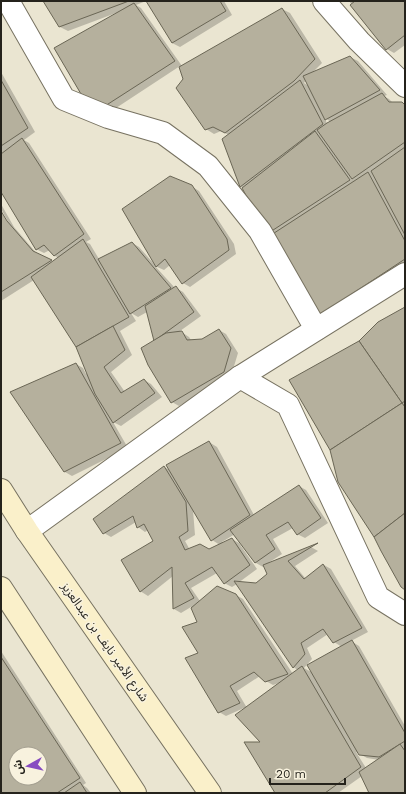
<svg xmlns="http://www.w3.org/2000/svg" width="406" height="794" font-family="'Work Sans','Noto Sans Arabic',sans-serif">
  <rect width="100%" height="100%" fill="#eae5d1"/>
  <g fill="#0003" fill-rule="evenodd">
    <path d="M44 1H146L136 5 141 8 182 66 282 9 290 13 322 63 313 72 350 57 358 61 387 95 384 96 389 99 393 103H402L405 104V267L325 320 243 188 241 187 223 139 229 135 221 131 214 134 206 129 184 80 180 66 113 110 90 98 116 14V13L68 31 60 27ZM306 80 309 86 304 83ZM325 118 331 122 327 124Z"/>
    <path d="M148 1H224L232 15 180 47 172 43Z"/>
    <path d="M349 1H405V45L394 53 387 49Z"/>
    <path d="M1 72 35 132 24 140 29 143 91 239 86 242 90 244 99 259 132 243 139 247 155 265H156L191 186 199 191 234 244 236 254 190 287 183 283 170 265 164 270 155 266 175 288H176L183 292 201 316 180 331 189 337 191 340H202L219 330 226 334 238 353 231 376 179 406 172 402 147 312 138 317 131 313 136 321 120 331 132 355 111 372 125 392 144 380 151 384 162 397 121 426 113 422 128 448 72 476 65 472 12 392 76 364 83 368 86 374 88 373 77 347 34 280 1 301V213L9 226 10 225 1 209V204L14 227 38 255 54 262 59 258 55 256 50 250 44 253 36 249 1 190Z"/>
    <path d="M405 308V588L360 342Z"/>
    <path d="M209 442 217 447 254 515 299 486 306 490 328 523 305 538 297 534 293 528 273 539 282 554 268 563 311 547 318 551 295 566 306 579 324 565 331 569 368 632 351 641 359 646 405 726V793H371L362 776 338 793H276L262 743 244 708 226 716 219 712 200 653 198 622 191 607 181 613 174 609 173 576 148 596 140 591 154 542 148 530 145 532 138 527 136 522 111 537 104 533 164 467 170 470ZM193 510 212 540 220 545 209 550H190L185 541 195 535ZM235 534 256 563 263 567 264 566 269 574 257 584 238 583 257 569 239 543 232 539 223 543 222 542ZM217 573 224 583 232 587 237 584 293 667 298 670 293 674 243 599 236 595 200 601 191 588ZM328 634 334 642 342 647 313 673 304 668 312 659 307 648ZM260 676 266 681 273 685 279 683 247 708 237 691ZM356 752 367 758 379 760 366 768Z"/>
    <path d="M1 651 86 783 83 785 87 788 91 793H1ZM16 754H40V778H16Z"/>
  </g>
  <g fill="#b5b09d" stroke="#6a6655" fill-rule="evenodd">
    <path d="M43 1H129L59 27Z"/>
    <path d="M146 1H220L226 11 172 43Z"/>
    <path d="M355 1H405V35L386 50 350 5Z"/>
    <path d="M134 3 175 61 105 106 81 94 54 48Z"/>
    <path d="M282 8 315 59 294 81 225 133 213 127 205 130 176 88 183 79 179 67Z"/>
    <path d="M350 56 380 90 325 120 303 76Z"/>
    <path d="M1 80 28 128 1 146Z"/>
    <path d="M300 80 323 124 240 187 222 139Z"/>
    <path d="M382 93 389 102H402L405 105V142L352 179 317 130 327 123Z"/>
    <path d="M315 131 350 180 267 234 242 188Z"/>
    <path d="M22 138 84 234 54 256 44 245 36 250 1 192V154Z"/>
    <path d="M405 147V235L371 171Z"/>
    <path d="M368 172 405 241V259L317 317 268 237Z"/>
    <path d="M170 176 192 185 227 239 229 250 182 284 165 259 156 267 122 209Z"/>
    <path d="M1 211 7 221 33 251 52 260 1 292Z"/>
    <path d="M83 239 129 317 76 347 31 277Z"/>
    <path d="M132 242 171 288 130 314 98 259Z"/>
    <path d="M176 286 194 312 154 341 145 306Z"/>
    <path d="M405 307V401L402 403 359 341 378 322Z"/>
    <path d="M113 326 125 350 104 367 121 393 144 379 155 393 113 423 95 394 76 347Z"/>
    <path d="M219 329 231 348 224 372 171 403 148 365 141 348 166 333 182 331 187 340 202 339Z"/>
    <path d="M359 341 402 403 330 450 289 380Z"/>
    <path d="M76 363 121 443 64 472 10 392Z"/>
    <path d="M402 403 405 407V513L374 537 338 482 330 450Z"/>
    <path d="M209 441 250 515 211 541 166 465Z"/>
    <path d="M164 466 186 502 188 531 179 537 185 550 200 544 209 549 232 538 250 565 224 584 212 567 185 583 194 598 173 609 172 567 140 592 121 560 153 541 144 524 137 528 133 516 103 534 93 519Z"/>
    <path d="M299 485 321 518 297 535 288 522 266 535 275 549 255 563 230 530Z"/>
    <path d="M405 513V590L401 587 381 551 374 537Z"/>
    <path d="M318 543 288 561 304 579 323 564 362 628 333 643 323 629 301 643 305 654 293 668 234 581 256 583 267 574 263 565Z"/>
    <path d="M217 586 236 594 288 674 265 682 254 672 230 686 240 703 218 713 185 658 198 653 182 627 197 622 191 608Z"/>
    <path d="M352 640 405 733V741L379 757 359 755 307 665Z"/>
    <path d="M1 657 80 778 57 793H1ZM16 754H40V778H16Z"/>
    <path d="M302 666 361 767 325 793H275L244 742H260L235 715Z"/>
    <path d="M400 744 405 751V793H369L359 772Z"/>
    <path d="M80 782 87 793H64Z"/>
  </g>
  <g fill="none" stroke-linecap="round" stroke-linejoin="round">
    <defs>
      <g id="street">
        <path d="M8 1 64 99 108 117 163 133 208 166 260 231 316 329"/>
        <path d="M324 1 359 41 405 86"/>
        <path d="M240 377 288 405 378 597 405 614"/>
        <path d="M27 531 240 377 405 274"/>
      </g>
      <g id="secondary">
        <path d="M1 490 27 531 210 793"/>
        <path d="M1 588 135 793"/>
      </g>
    </defs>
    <use href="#street" stroke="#777261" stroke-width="24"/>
    <use href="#secondary" stroke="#777261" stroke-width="24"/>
    <use href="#street" stroke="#fff" stroke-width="22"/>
    <use href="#secondary" stroke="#faf0ca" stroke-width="22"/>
  </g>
  <g text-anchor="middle" stroke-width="3" stroke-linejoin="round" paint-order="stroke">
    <g font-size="12" fill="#25231c" stroke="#f8f2de">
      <text transform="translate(105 642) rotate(55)" y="4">شارع الأمير نايف بن عبدالعزيز</text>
    </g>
  </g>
  <rect width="406" height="794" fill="none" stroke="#25231c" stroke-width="4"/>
  <g transform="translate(28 766) rotate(262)"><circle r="19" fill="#f8f2de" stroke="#a49f90"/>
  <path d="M0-3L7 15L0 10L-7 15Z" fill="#874bc1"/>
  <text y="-6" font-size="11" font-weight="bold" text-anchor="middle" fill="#25231c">ش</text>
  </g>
  <path d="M270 778v6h75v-6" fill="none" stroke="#25231c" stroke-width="2"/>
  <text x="276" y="778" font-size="12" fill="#25231c" stroke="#f8f2de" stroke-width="3" paint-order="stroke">20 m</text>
</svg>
